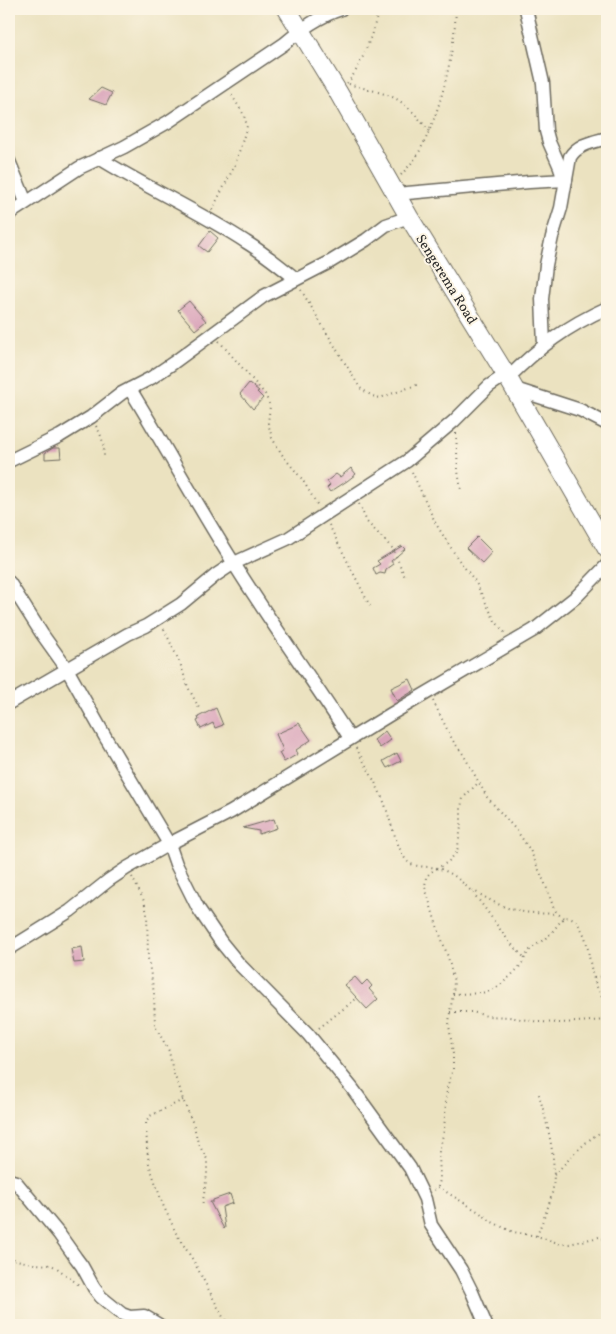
<svg xmlns="http://www.w3.org/2000/svg" width="616" height="1334" font-family="Vollkorn,serif">
  <rect width="100%" height="100%" fill="#fcf5e5"/>
  <filter id="ink" filterUnits="userSpaceOnUse"><feTurbulence type="fractalNoise" baseFrequency=".02" numOctaves="2"/><feDisplacementMap in="SourceGraphic" scale="10" xChannelSelector="R" yChannelSelector="G"/><feConvolveMatrix kernelMatrix="1 2 1 2 8 2 1 2 1" color-interpolation-filters="sRGB"/></filter>
  <filter id="wash" filterUnits="userSpaceOnUse"><feTurbulence type="fractalNoise" baseFrequency=".0096" numOctaves="4" result="noise"/><feDisplacementMap in="SourceGraphic" scale="20" xChannelSelector="R" yChannelSelector="G"/><feGaussianBlur stdDeviation="1.12" result="paint"/><feColorMatrix in="noise" values="0 0 0 0 0 0 0 0 0 0 0 0 0 0 0 0 0 1.4 0 .05"/><feComposite in="paint" operator="in"/></filter>
  <g filter="url(#wash)">
    <rect width="100%" height="100%" fill="#ebe2c0"/>
    <g id="blocks">
      <g fill="#d9a3b9">
        <path d="M101 88 112 93 106 105 89 99Z"/>
        <path d="M210 231 218 238 207 252 199 246Z"/>
        <path d="M189 301 206 321 195 330 178 310Z"/>
        <path d="M249 383 259 391 257 392 263 398 253 409 240 394Z"/>
        <path d="M53 448H60L61 458 45 459V453Z"/>
        <path d="M351 468 356 474 347 481 330 492 327 488 330 485 327 481 336 474 340 477Z"/>
        <path d="M477 537 492 552 482 563 466 548Z"/>
        <path d="M402 546 405 549 391 561 393 564 386 569 385 574 380 573 376 575 373 568 380 564 377 561Z"/>
        <path d="M410 679 415 690 397 701 391 688Z"/>
        <path d="M216 708 223 725 215 728 213 723 201 729 197 721 199 720 198 717Z"/>
        <path d="M299 723 311 740 296 750 298 754 284 762 279 753 283 750 276 734 292 727Z"/>
        <path d="M385 731 391 740 380 748 374 740Z"/>
        <path d="M397 753 401 761 387 768 383 761Z"/>
        <path d="M274 819 277 828 259 834V831L243 828Z"/>
        <path d="M82 947 84 962 74 963 71 949Z"/>
        <path d="M355 977 362 985 367 980 372 986 369 989 378 999 367 1009 345 985Z"/>
        <path d="M230 1194 233 1203 222 1207 225 1228 224 1229 210 1202H213V1200Z"/>
      </g>
    </g>
  </g>
  <g filter="url(#ink)">
    <use href="#blocks" fill-opacity="0" stroke="#6e6b5f" stroke-width="1"/>
    <g fill="none" stroke-linecap="round" stroke-linejoin="round">
      <defs>
        <g id="street">
          <path d="M526 9 543 83 546 131 549 142 560 167 563 180"/>
          <path d="M99 158C147 188 199 211 246 242 264 253 280 266 296 279"/>
          <path d="M9 161 26 202"/>
          <path d="M396 194 529 182 566 180"/>
          <path d="M9 214 79 168 124 147 168 122 284 44C302 29 319 16 341 9"/>
          <path d="M544 345 542 299 546 265 552 237 561 208 570 157C578 144 593 142 607 138"/>
          <path d="M508 378C539 347 567 326 607 308"/>
          <path d="M130 389C165 446 197 505 233 562 270 622 312 679 350 738"/>
          <path d="M515 389 580 410 607 424"/>
          <path d="M9 461 60 436 91 417 122 393 151 378 173 363 264 296 330 262 366 240 386 225 409 217"/>
          <path d="M9 582 42 634 67 669 107 740 169 844 176 864 198 908 221 942 239 964 308 1034 352 1088 410 1168 425 1199 431 1225 461 1270 472 1292 486 1325"/>
          <path d="M9 703 128 634 146 626 181 604 216 575 234 563 287 539 407 461 454 421 489 386 498 380 508 377"/>
          <path d="M9 949 70 911 109 880 127 868 169 844 231 812 391 714 534 630 577 596 607 565"/>
          <path d="M9 1180 16 1182 59 1234 76 1258 82 1266 94 1288 101 1297 122 1314 130 1317 144 1316 159 1325"/>
        </g>
        <path id="secondary" d="M287 9 338 92 409 217 508 378 607 549"/>
      </defs>
      <use href="#street" stroke="#6e6b5f" stroke-width="15"/>
      <use href="#secondary" stroke="#6e6b5f" stroke-width="20"/>
      <g stroke="#6e6b5f" stroke-width="2" stroke-dasharray="1 4" stroke-linecap="butt">
        <path d="M347 83C361 69 374 29 379 9"/>
        <path d="M349 84C364 89 385 92 398 100 411 108 420 120 429 131"/>
        <path d="M401 175C407 168 414 161 418 154 441 113 454 55 456 9"/>
        <path d="M212 210 235 165 247 126 244 115 231 94"/>
        <path d="M301 290 360 388 372 396 380 398 419 384"/>
        <path d="M219 341 265 394 270 406 268 423 272 438 283 456 302 479 318 506"/>
        <path d="M96 426C102 436 104 444 104 456"/>
        <path d="M456 433 458 471 461 490"/>
        <path d="M412 472 436 524 458 559 475 581 495 621 506 634"/>
        <path d="M359 504 367 522 393 549 405 577"/>
        <path d="M329 525 370 606"/>
        <path d="M164 629 180 663 188 687 200 710"/>
        <path d="M433 701 453 741 463 754 487 797 517 831 530 850 546 886 554 909 558 914 565 918"/>
        <path d="M356 748C366 765 376 783 384 802 389 815 398 853 408 862 415 868 429 866 437 868 444 870 453 874 458 879 485 900 498 934 524 957"/>
        <path d="M132 877 144 901 147 913 148 958 154 993 155 1026 169 1051 173 1072 180 1089 183 1100 194 1126 198 1143 207 1159V1175L202 1207"/>
        <path d="M472 890C485 897 497 905 511 909 526 914 542 913 557 914"/>
        <path d="M594 978 607 975"/>
        <path d="M453 994C466 993 484 995 495 989 502 984 519 969 523 962 525 957 527 953 531 949 538 943 546 939 552 932 556 928 560 920 565 918 572 915 577 922 580 927 588 939 588 953 591 967 593 981 600 994 607 1006"/>
        <path d="M450 1012H472L487 1016 509 1017 539 1022 561 1023 607 1020"/>
        <path d="M319 1028 356 999"/>
        <path d="M183 1100 150 1116 146 1121 147 1147 149 1164 163 1205 177 1235 193 1260 223 1317 229 1325"/>
        <path d="M554 1175C567 1162 590 1134 607 1130"/>
        <path d="M438 1187 479 1212 492 1222 513 1232 537 1236 561 1244H569L599 1237 607 1240"/>
        <path d="M434 1190 438 1187 440 1180 439 1152 444 1130 447 1088 453 1069V1054L449 1025 450 1012 453 994 454 982 448 957 436 923 425 887 426 877 431 872 448 862 457 852 461 827V807L463 798 478 783"/>
        <path d="M537 1236C542 1221 551 1203 553 1188 557 1157 546 1120 538 1091"/>
        <path d="M9 1258 33 1264 51 1265 57 1268 79 1285"/>
      </g>
      <use href="#street" stroke="#fff" stroke-width="12"/>
      <use href="#secondary" stroke="#fff" stroke-width="18"/>
    </g>
  </g>
  <g text-anchor="middle" stroke-width="4" stroke-linejoin="round" paint-order="stroke">
    <g font-size="14" fill="#2b2b2b" stroke="#fcf5e5">
      <text transform="translate(447 279) rotate(58)" y="5">Sengerema Road</text>
    </g>
  </g>
  <rect width="616" height="1334" fill="none" stroke="#fcf5e5" stroke-width="30"/>
</svg>
